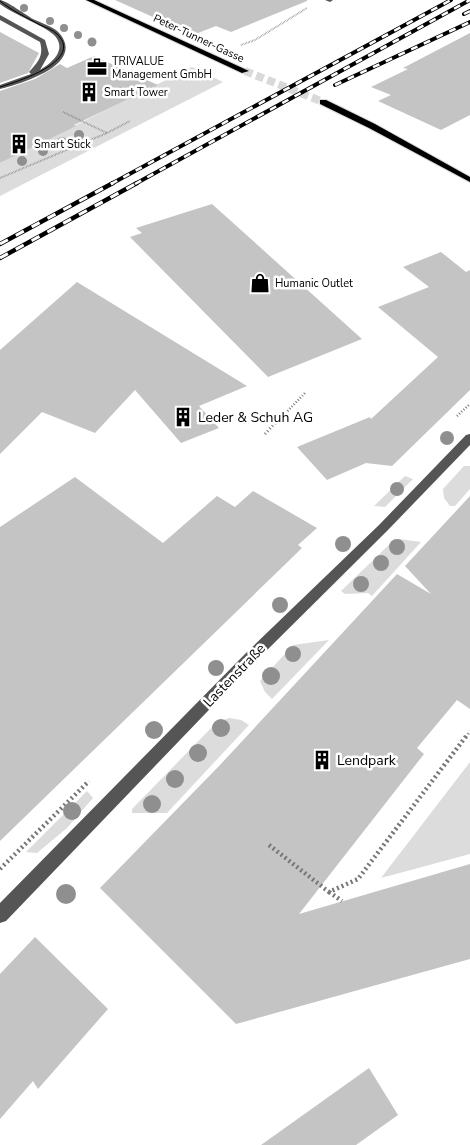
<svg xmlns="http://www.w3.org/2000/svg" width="470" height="1145" font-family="'Nunito Sans',sans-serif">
  <rect width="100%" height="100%" fill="#fff"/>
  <g fill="#dcdcdc">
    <path d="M192 67 223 82 0 196V163Z"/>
    <path d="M464 466H470V489L455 506H450L444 498 443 489Z"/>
    <path d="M405 476 413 479 385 507 374 506Z"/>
    <path d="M400 539 421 542 372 596 368 593 345 594 341 591 393 541Z"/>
    <path d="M329 640 272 699 265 692 260 681 293 645Z"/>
    <path d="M229 718 241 720 249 725 167 813H132V809L216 723Z"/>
    <path d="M470 762V854L381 878Z"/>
    <path d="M87 791 93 798 67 828 37 853 26 852Z"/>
  </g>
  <g fill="#c4c4c4">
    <path d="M115 0H307V1L231 32 216 26 193 35Z"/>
    <path d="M0 32 39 53 28 73 0 83Z"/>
    <path d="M470 33V115L441 130 378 101 391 95 371 87 408 69 403 68Z"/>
    <path d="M94 56 158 85 74 125 76 126 0 163V91L35 79 60 64 67 68Z"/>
    <path d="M212 204 362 339 268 377 130 237 142 233 136 228Z"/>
    <path d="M441 252 466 272 470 270V390L392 466 366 463 327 480 297 447 370 417 371 419 438 357 378 307 429 287 403 267Z"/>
    <path d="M77 282 247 386 199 406 219 428 181 443 135 390 95 433 42 412 0 454V350Z"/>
    <path d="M75 477 163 543 217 496 235 507 253 491 317 528 298 545 302 548 0 841V527Z"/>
    <path d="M470 496V709L457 700 417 748 424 754 299 914 470 864V959L236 1024 100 888 220 765 397 574 431 594 405 566Z"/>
    <path d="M35 937 108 1009 38 1089 33 1081 0 1119V974Z"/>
    <path d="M369 1068 398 1115 356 1145H261Z"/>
  </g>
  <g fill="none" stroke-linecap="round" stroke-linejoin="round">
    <path stroke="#d9d9d9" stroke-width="8" stroke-dasharray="8 4" stroke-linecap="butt" d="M245 71 323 102"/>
    <defs>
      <g id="major">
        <path d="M86 0H94L249 71 242 73Z"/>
        <path d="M320 100H326L375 124 470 177V182L369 128 320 104Z"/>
      </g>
    </defs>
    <use href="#major" stroke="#dbdbdb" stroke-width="2"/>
    <g stroke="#777" stroke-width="2" stroke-dasharray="0.5 1" stroke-linecap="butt">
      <path d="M241 45 255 40 307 8"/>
      <path d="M63 112 107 133"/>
      <path d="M0 178 107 133 130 121"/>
    </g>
    <g stroke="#777" stroke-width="2.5" stroke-dasharray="1 2" stroke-linecap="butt">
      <path d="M457 416 470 404"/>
      <path d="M275 424 305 393"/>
    </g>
    <g stroke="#777" stroke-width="3" stroke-dasharray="1 2.5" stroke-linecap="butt">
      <path d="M265 434 276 422"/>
      <path d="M466 737 470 731"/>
    </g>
    <g stroke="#777" stroke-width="4.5" stroke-dasharray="2 3" stroke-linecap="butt">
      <path d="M269 845 329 892 358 879 467 735"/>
      <path d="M0 869 89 781"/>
      <path d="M329 892 342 901"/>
    </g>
    <g fill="#555" fill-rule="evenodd">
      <path d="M0 0C7 1 26 15 33 19 41 23 55 27 60 34 85 65 20 84 0 89V85L31 74 29 72C38 62 44 56 40 42L0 20V15L45 40 49 54 40 70C52 63 67 50 55 36 47 27 13 14 0 4Z"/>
      <path d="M325 0H333L330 2Z"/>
      <path d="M470 434V445L387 531 255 662 6 921 0 923V903L245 654 379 525 466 435Z"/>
    </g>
    <use href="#major" fill="#000" fill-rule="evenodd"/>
    <path stroke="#000" stroke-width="1" d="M0 1C12 11 26 17 40 25 45 27 53 30 57 34 85 61 16 82 0 87"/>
    <defs>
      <g id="rail-far1">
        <path d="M464 14 470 11"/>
        <path d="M335 85 470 22"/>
        <path d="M111 184 451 0"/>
        <path d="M135 184 470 0"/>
      </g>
      <g id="rail">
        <path d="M0 244 113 183"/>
        <path d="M0 258 137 183"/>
      </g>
    </defs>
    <use href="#rail-far1" stroke="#000" stroke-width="4"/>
    <use href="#rail" stroke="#000" stroke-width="4.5"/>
    <use href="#rail-far1" stroke="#fff" stroke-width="2.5" stroke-dasharray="7" stroke-linecap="butt"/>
    <use href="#rail" stroke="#fff" stroke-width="3" stroke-dasharray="9" stroke-linecap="butt"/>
  </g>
  <g fill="#8f8f8f">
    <circle cx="24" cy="8" r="4"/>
    <circle cx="50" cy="21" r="4"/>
    <circle cx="64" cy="28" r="4"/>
    <circle cx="78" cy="35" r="4"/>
    <circle cx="92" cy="42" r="4.5"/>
    <circle cx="79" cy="135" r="5"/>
    <circle cx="62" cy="142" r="5"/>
    <circle cx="43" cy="151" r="5"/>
    <circle cx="22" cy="161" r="5"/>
    <circle cx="447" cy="438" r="7"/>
    <circle cx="397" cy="489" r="7"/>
    <circle cx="343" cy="544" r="8"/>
    <circle cx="397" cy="547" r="8"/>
    <circle cx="381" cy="563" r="8"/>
    <circle cx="361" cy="584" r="8"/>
    <circle cx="280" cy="605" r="8"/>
    <circle cx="293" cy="654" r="8"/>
    <circle cx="216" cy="668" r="8"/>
    <circle cx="271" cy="676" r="9"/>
    <circle cx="221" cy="728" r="9"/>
    <circle cx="154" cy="730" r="9"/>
    <circle cx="198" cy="753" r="9"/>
    <circle cx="175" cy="779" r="9"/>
    <circle cx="152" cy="804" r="9"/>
    <circle cx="72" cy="811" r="9"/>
    <circle cx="66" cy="894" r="10"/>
  </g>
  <defs>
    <symbol id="office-bare" viewBox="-9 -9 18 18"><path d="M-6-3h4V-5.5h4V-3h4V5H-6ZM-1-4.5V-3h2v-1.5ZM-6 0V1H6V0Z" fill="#000" stroke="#fff" stroke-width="2.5" paint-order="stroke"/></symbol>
    <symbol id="building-bare" viewBox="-9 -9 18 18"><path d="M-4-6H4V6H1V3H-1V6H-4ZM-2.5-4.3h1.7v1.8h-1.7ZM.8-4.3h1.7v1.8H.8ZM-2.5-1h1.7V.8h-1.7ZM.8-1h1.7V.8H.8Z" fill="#000" stroke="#fff" stroke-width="2.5" paint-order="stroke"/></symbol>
    <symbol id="shop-bare" viewBox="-9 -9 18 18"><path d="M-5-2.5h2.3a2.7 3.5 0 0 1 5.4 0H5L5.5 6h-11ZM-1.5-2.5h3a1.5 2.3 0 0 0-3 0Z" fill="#000" stroke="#fff" stroke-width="2.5" paint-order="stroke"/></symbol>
  </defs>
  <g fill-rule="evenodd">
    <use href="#office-bare" x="83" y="53" width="28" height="28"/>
    <use href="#building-bare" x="75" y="78" width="28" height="28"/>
    <use href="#building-bare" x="5" y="130" width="28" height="28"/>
    <use href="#shop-bare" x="246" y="269" width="28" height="28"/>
    <use href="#building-bare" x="169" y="403" width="28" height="28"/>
    <use href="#building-bare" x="308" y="746" width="28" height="28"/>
  </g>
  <g text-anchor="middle" stroke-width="5" stroke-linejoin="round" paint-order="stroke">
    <g font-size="11" fill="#000" stroke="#fff">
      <text transform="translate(199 38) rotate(25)" y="4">Peter-Tunner-Gasse</text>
    </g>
    <g font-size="11" fill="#000" stroke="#fff" text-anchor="start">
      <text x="112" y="65">TRIVALUE<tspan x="112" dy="13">Management GmbH</tspan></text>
      <text x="104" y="96">Smart Tower</text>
      <text x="34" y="148">Smart Stick</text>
      <text x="275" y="287">Humanic Outlet</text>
    </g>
    <g font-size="14" fill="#000" stroke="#fff" text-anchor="start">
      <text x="198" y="422">Leder &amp; Schuh AG</text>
      <text x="337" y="765">Lendpark</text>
    </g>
    <g font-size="14" fill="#000" stroke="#fff">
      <text transform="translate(234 675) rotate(-46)" y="5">Lastenstraße</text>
    </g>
  </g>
</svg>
